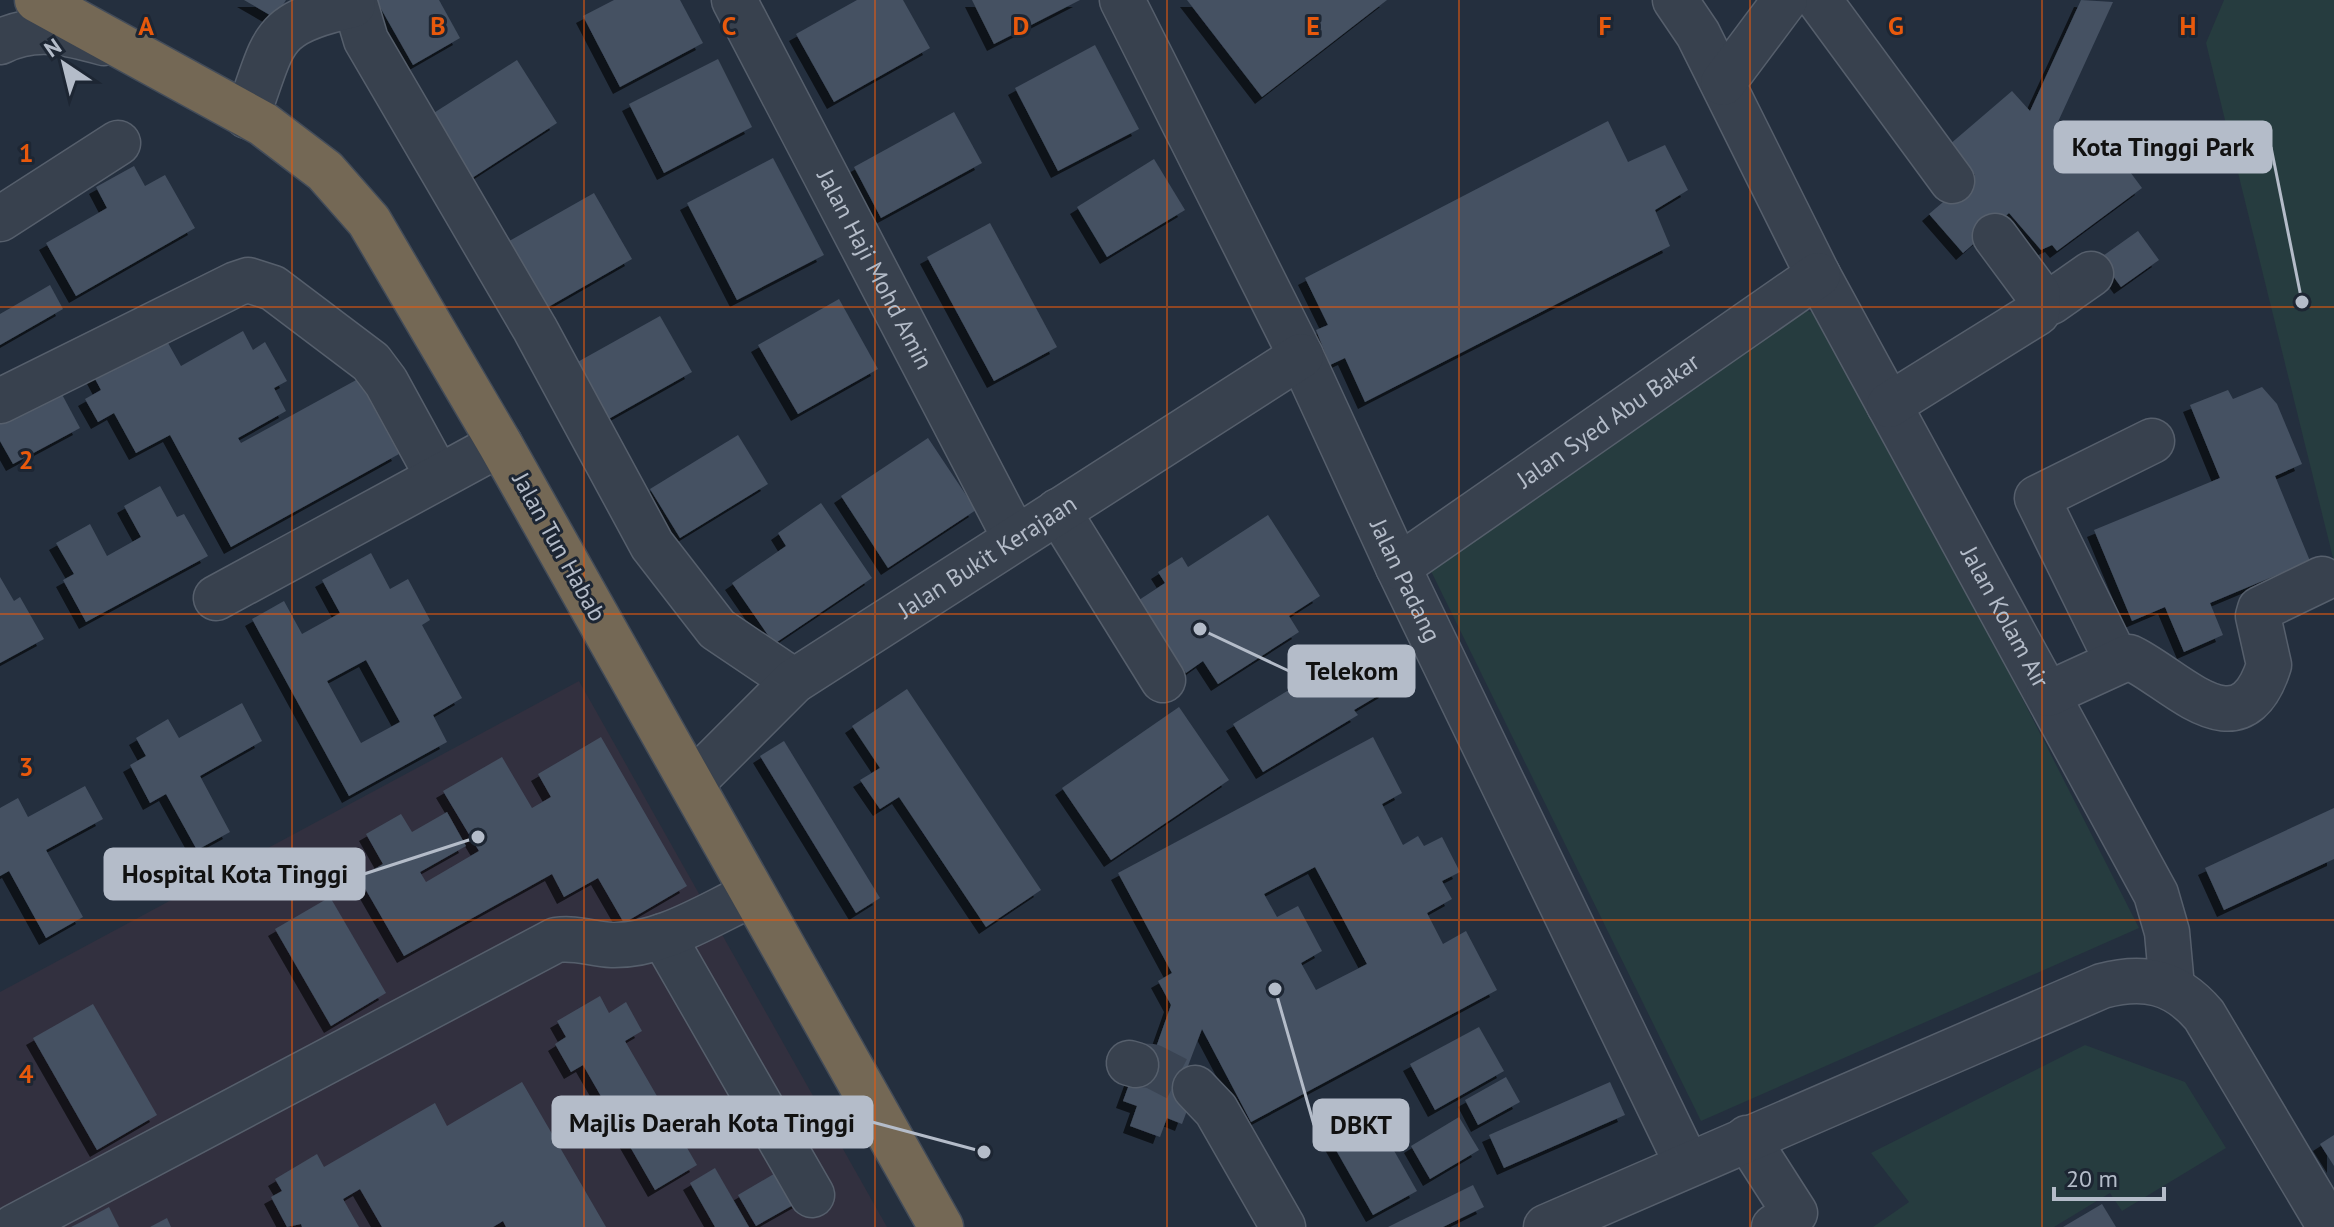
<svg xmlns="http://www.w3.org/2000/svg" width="2334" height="1227" font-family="'PT Sans',sans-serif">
  <defs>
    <filter id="shadow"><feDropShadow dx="-7" dy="7" stdDeviation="0" flood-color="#0009"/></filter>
  </defs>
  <rect width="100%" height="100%" fill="#242f3e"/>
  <path fill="#32303f" d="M579 681 887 1227H0V992Z"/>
  <g fill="#263c3f">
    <path d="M2224 0H2334V562L2206 43Z"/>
    <path d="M1799 309 1828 316 2139 928 1701 1121 1430 569Z"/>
    <path d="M2085 1045 2185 1082 2226 1148 2122 1211 2110 1193 2054 1227H1873L1909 1202 1871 1153Z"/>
  </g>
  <g fill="#455162" fill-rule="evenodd" filter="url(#shadow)">
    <path d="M244 0H286L275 18Z"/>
    <path d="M376 0H439L460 38 413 65Z"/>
    <path d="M614 0H680L703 43 620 87 583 16Z"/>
    <path d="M857 0H903L930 48 834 102 796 34Z"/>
    <path d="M972 0H1080L994 44Z"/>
    <path d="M1187 0H1387L1262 97Z"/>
    <path d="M2081 0 2113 2 2057 124 2086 163 2110 145 2142 188 2057 251 2052 245 2041 250 2009 213 1963 253 1929 214 1975 175 1949 145 2012 91 2030 111Z"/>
    <path d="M1095 45 1139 129 1058 171 1015 88Z"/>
    <path d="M718 59 752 127 664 173 629 104Z"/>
    <path d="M517 60 557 123 469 180 429 116Z"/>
    <path d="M954 112 982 163 881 218 854 167Z"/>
    <path d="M1608 121 1628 162 1665 145 1688 190 1655 210 1670 246 1365 402 1345 358 1330 365 1316 330 1328 325 1305 278Z"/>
    <path d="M773 158 824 255 737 300 687 203Z"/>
    <path d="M1154 159 1185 210 1107 257 1077 207Z"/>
    <path d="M134 166 145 186 165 175 195 228 76 296 46 243 107 208 96 187Z"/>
    <path d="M594 193 632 259 543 310 506 243Z"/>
    <path d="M990 223 1057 347 994 381 927 257Z"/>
    <path d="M2138 231 2159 260 2121 287 2100 258Z"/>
    <path d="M50 285 63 309 0 345V314Z"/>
    <path d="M839 299 878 369 798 414 758 345Z"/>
    <path d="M660 316 692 372 605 421 574 364Z"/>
    <path d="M243 331 253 350 265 342 287 381 274 388 286 411 238 438 241 443 358 379 399 454 231 547 170 435 136 453 114 413 98 422 85 399 101 390 93 375 164 336 181 366Z"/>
    <path d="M58 387 80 428 13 464 0 441V419Z"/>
    <path d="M2262 387 2277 404 2302 464 2275 476 2310 561 2210 603 2223 635 2184 652 2165 607 2132 621 2094 530 2220 478 2190 405 2228 390 2233 399Z"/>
    <path d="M738 435 768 484 680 538 650 489Z"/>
    <path d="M928 438 976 510 888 568 841 496Z"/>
    <path d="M160 486 177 517 184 514 208 556 86 622 63 580 74 574 56 543 90 524 107 556 141 537 124 506Z"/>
    <path d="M821 503 872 578 774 644 732 583 786 546 778 533Z"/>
    <path d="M1268 515 1320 596 1289 616 1299 632 1218 684 1203 661 1186 673 1139 600 1165 583 1158 572 1182 557 1188 567Z"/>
    <path d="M371 553 390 589 408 579 430 620 422 625 462 698 433 715 447 742 349 796 252 619 284 601 302 634 340 613 322 580ZM366 660 400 722 361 743 327 681Z"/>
    <path d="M0 577 14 601 20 597 44 639 0 663Z"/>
    <path d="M1365 656 1386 691 1354 710 1358 715 1263 772 1233 724 1328 666 1333 675Z"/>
    <path d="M907 689 1041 890 986 927 899 797 880 809 860 780 880 768 852 726Z"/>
    <path d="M242 703 262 741 200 776 230 832 197 850 166 794 150 803 130 765 146 756 136 738 168 719 179 738Z"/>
    <path d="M1179 707 1229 780 1111 860 1062 788Z"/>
    <path d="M601 737 687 886 624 923 598 878 564 897 552 874 404 956 359 878 383 864 366 834 401 814 412 832 447 812 466 846 420 872 426 882 479 851 443 791 502 757 532 808 551 797 538 774Z"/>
    <path d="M1373 737 1402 793 1382 804 1403 845 1418 836 1424 846 1442 837 1460 872 1442 881 1452 899 1427 913 1443 944 1466 931 1497 990 1251 1122 1202 1029 1188 1066 1202 1071 1182 1124 1167 1118 1160 1137 1130 1126 1137 1106 1123 1101 1142 1049 1154 1053 1171 1005 1158 981 1172 973 1118 873ZM1315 867 1367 964 1316 990 1301 963 1322 951 1298 906 1277 917 1264 894Z"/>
    <path d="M784 741 880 898 856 913 760 756Z"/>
    <path d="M85 786 103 819 46 850 83 917 46 938 9 871 0 876V808L18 798 28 817Z"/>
    <path d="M2334 808V859L2224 910 2205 868Z"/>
    <path d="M330 897 386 993 331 1026 275 929Z"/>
    <path d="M600 996 609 1013 626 1002 642 1031 625 1041 697 1165 655 1190 583 1065 571 1072 555 1044 566 1037 557 1021Z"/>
    <path d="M93 1004 157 1115 97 1150 33 1038Z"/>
    <path d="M1479 1027 1504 1071 1435 1110 1410 1064Z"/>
    <path d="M1506 1077 1520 1102 1478 1125 1465 1100Z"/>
    <path d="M522 1082 606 1227H506L503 1221 493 1227H382L360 1189 343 1199 359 1227H302L301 1224 287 1227 271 1197 282 1191 275 1179 317 1154 324 1167 435 1103 447 1126Z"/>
    <path d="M1610 1082 1625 1115 1504 1168 1489 1135Z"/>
    <path d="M1459 1117 1479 1150 1430 1179 1411 1146Z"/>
    <path d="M1376 1119 1417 1191 1373 1215 1332 1143Z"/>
    <path d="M2334 1135V1166L2320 1144Z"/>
    <path d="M715 1168 749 1227H715L690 1183Z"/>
    <path d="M784 1168 802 1200 756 1226 738 1195Z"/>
    <path d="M1473 1185 1484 1207 1443 1227H1388Z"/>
    <path d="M2102 1204 2116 1227H2063Z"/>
    <path d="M109 1207 119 1227H71L83 1221Z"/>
    <path d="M167 1218 171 1227H150Z"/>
  </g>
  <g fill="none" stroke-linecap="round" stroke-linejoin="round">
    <path stroke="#3a4453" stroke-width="44" stroke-dasharray="44 22" stroke-linecap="butt" d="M1136 1065 1152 1066 1195 1088"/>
    <defs>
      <g id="minor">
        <path d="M354 0 366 40 535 329 652 545 717 629 794 681"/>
        <path id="s1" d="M734 0 1015 538"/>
        <path id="s2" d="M1122 0 1301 356 1398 567 1687 1164"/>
        <path id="s3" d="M1675 0 1698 34 1818 275 2156 894 2167 932 2172 987"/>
        <path d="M1819 0 1952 181"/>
        <path d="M0 42C35 24 69 33 104 43"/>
        <path d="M1723 83 1785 0"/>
        <path d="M247 116C276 39 267 24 353 5"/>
        <path d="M0 219 118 143"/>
        <path d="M2038 302H2051L2091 274"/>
        <path d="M0 401 236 284 248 280 273 288 371 362 386 382 438 477"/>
        <path d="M1889 405 2037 313 2038 294 1995 236"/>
        <path d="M1058 511 1163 680"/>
        <path id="s4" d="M1398 567 1818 275"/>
        <path d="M216 598 500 444"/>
        <path d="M2117 661 2037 498 2152 441"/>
        <path d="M2048 694 2129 657C2175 678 2240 757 2269 665L2258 616 2260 609 2322 579"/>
        <path id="s5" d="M692 783 794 681 1301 356"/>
        <path d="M663 936 812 1195"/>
        <path d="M1129 1063 1136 1065"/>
        <path d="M1195 1088 1216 1110 1283 1227"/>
        <path d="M1747 1138 1795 1213 1774 1227"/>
        <path d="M14 1227 556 940C576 937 592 944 612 945 662 946 709 914 753 894"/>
        <path d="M1546 1227 2102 986C2144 975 2175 981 2204 1015L2330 1227"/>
      </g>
      <path id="highway" d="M37 0 263 124 325 171 369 221 500 444 941 1227"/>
    </defs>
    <use href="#minor" stroke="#565f6c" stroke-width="47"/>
    <use href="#highway" stroke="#434c59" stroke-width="47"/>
    <use href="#minor" stroke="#38414e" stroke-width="44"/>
    <use href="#highway" stroke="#746855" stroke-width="44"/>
  </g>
  <path fill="none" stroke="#e8590c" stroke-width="2" stroke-opacity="0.55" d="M292 0V1227M584 0V1227M875 0V1227M1167 0V1227M1459 0V1227M1750 0V1227M2042 0V1227M0 307H2334M0 614H2334M0 920H2334"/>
  <g text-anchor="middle" stroke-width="6" stroke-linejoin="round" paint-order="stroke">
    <g font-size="24" fill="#b4bcc9" stroke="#1d2633">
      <text dy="8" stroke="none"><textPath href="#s1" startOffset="304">Jalan Haji Mohd Amin</textPath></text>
      <text dy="8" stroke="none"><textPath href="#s4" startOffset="256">Jalan Syed Abu Bakar</textPath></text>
      <text transform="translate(559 547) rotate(61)" y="8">Jalan Tun Habab</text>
      <text dy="8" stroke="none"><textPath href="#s5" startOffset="374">Jalan Bukit Kerajaan</textPath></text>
      <text dy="8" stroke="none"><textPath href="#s2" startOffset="646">Jalan Padang</textPath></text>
      <text dy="8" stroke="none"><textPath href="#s3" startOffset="700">Jalan Kolam Air</textPath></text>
    </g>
  </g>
  <g font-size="26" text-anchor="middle" font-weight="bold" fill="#e8590c" stroke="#1d2633" stroke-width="6" stroke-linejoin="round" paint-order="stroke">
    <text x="146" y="35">A</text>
    <text x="438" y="35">B</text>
    <text x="729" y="35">C</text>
    <text x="1021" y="35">D</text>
    <text x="1313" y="35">E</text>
    <text x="1605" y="35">F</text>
    <text x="1896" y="35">G</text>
    <text x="2188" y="35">H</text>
    <text x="26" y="162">1</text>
    <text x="26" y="469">2</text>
    <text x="26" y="776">3</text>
    <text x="26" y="1083">4</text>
  </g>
  <path fill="none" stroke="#b4bcc9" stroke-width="3" d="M2302 302L2271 147M1200 629L1289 671M478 837L364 874M984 1152L872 1122M1275 989L1314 1125"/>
  <g fill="#b4bcc9" stroke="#1d2633" stroke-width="3">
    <circle cx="2302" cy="302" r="8"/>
    <circle cx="1200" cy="629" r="8"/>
    <circle cx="478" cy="837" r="8"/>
    <circle cx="984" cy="1152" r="8"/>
    <circle cx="1275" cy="989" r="8"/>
  </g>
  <g fill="#b4bcc9" stroke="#b4bcc9" stroke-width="3">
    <rect x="2055" y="122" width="216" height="50" rx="8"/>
    <rect x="1289" y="646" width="125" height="50" rx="8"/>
    <rect x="105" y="849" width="259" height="50" rx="8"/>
    <rect x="553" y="1097" width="319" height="50" rx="8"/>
    <rect x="1314" y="1100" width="94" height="50" rx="8"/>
  </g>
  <g font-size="26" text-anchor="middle" font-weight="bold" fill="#111">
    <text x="2163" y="156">Kota Tinggi Park</text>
    <text x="1352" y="680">Telekom</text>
    <text x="235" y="883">Hospital Kota Tinggi</text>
    <text x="712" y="1132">Majlis Daerah Kota Tinggi</text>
    <text x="1361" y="1134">DBKT</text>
  </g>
  <g transform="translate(64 64) rotate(325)" stroke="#1d2633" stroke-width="6" paint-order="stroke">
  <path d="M0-6L14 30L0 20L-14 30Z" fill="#b4bcc9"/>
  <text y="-12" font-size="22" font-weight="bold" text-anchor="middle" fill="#b4bcc9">N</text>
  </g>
  <path d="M2054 1187v12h110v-12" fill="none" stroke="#b4bcc9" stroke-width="4"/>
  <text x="2066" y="1187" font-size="24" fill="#b4bcc9" stroke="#1d2633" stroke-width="6" paint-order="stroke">20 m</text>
</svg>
